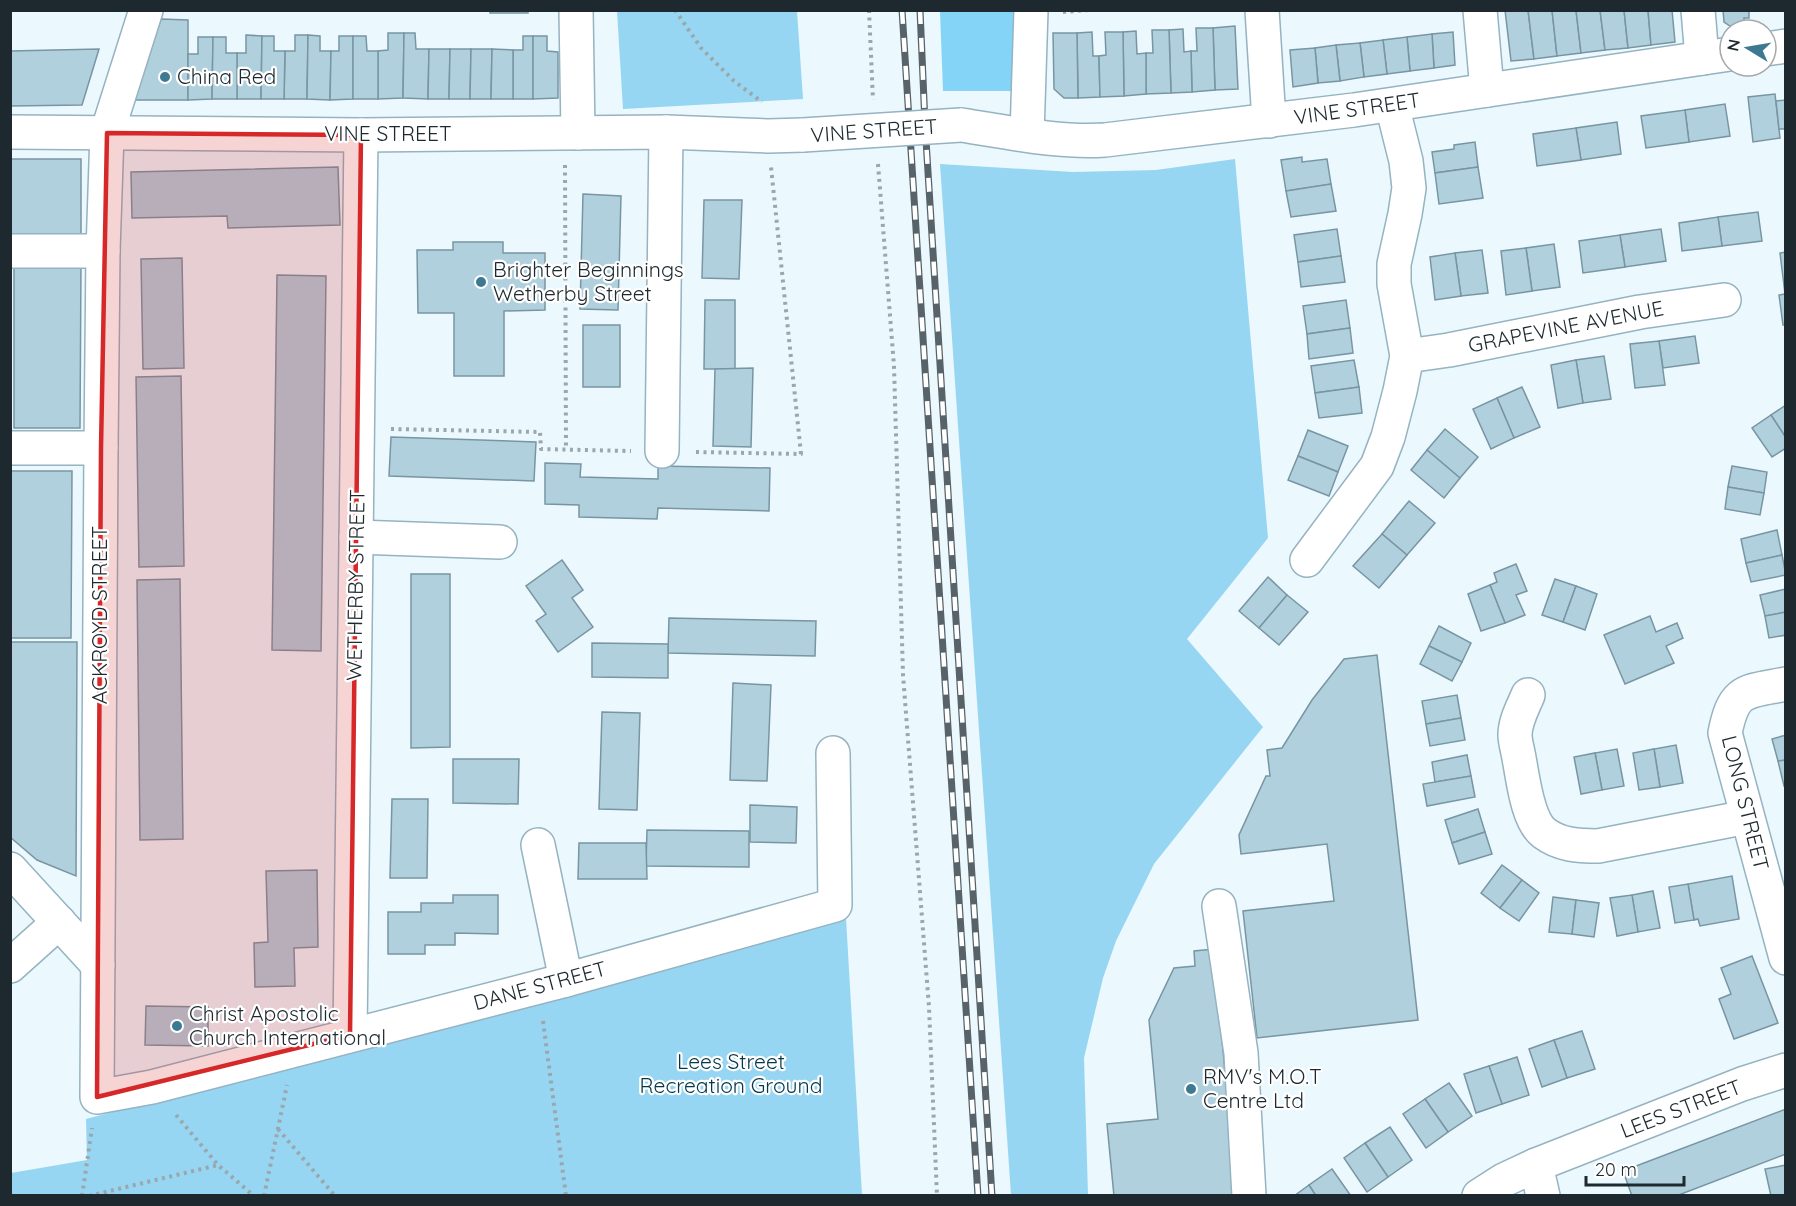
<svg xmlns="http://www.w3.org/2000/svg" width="1796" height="1206" font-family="Quicksand,sans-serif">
  <rect width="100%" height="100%" fill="#ebf8fe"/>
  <g fill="#96d6f3">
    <path d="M617 11H797L803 99 623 109Z"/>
    <path d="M1235 159 1268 538 1187 639 1263 727 1154 864 1116 941 1103 978 1084 1058 1088 1195H1011L940 164 1073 172 1156 170Z"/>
    <path d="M846 918 862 1195 11 1196V1173L87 1160 86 1119Z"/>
  </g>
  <path fill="#83d4f7" d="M940 11H1016V91H943Z"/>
  <g fill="#b1d0de" stroke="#7895a2" stroke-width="1.5">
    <rect x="490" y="10" width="38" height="3"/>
    <path d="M1505 10H1528L1534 59 1511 61Z"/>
    <path d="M1528 10H1552L1557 56 1534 59Z"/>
    <path d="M1552 10H1576L1581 53 1557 56Z"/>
    <path d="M1576 10H1600L1605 50 1581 53Z"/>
    <path d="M1600 10H1624L1628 48 1605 50Z"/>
    <path d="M1624 10H1648L1651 45 1628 48Z"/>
    <path d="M1648 10H1672L1675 42 1651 45Z"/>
    <path d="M1723 10H1749V18H1744V23L1730 26 1724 22Z"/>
    <path d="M161 19 188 20V100H134Z"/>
    <path d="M1235 26 1238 89 1215 90 1213 28Z"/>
    <path d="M1196 28H1213L1215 90 1192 92 1191 51H1197Z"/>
    <path d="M1183 29 1184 52 1191 51 1192 92 1171 93 1169 30Z"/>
    <path d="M1152 30H1169L1171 93 1146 94V53H1153Z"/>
    <path d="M1136 31 1137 54 1146 53V94L1124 96 1123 32Z"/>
    <path d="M1092 32 1093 56H1099L1100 97 1078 98 1077 33Z"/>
    <path d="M1105 32H1123L1124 96 1100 97 1099 56 1106 55Z"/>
    <path d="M1453 32 1455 65 1434 68 1432 34Z"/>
    <path d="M388 33H404L403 98 378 99V51L388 50Z"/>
    <path d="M404 33H415L416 49H429L428 99 403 98Z"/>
    <path d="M1053 33H1077L1078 98H1064L1054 89Z"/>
    <path d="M1432 34 1434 68 1410 71 1407 37Z"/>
    <path d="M246 35 262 36 261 99H237V53H246Z"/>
    <path d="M295 35H308L307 99H284L285 51H295Z"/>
    <path d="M308 35 320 36V51H331L330 100 307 99Z"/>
    <path d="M262 36H274V51H285L284 99H261Z"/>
    <path d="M339 36H353V99L330 100 331 51H339Z"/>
    <path d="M353 36H366L367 51H378V99H353Z"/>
    <path d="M523 36H533V99H513V50H523Z"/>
    <path d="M533 36H547V51L558 52V98L533 99Z"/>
    <path d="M198 37H213L212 99 188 100V54H198Z"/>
    <path d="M213 37H226V53H237V99H212Z"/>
    <path d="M1407 37 1410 71 1387 74 1383 40Z"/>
    <path d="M1383 40 1387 74 1364 77 1360 43Z"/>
    <path d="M1360 43 1364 77 1340 81 1336 45Z"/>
    <path d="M1336 45 1340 81 1318 83 1315 48Z"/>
    <path d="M1315 48 1318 83 1293 87 1290 50Z"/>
    <path d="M99 49 82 105 10 106V51Z"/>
    <path d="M429 49H450L449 99H428Z"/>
    <path d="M450 49H471L470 99H449Z"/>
    <path d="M471 49H492L491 99H470Z"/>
    <path d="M492 49 513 50V99H491Z"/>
    <path d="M1775 94 1780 138 1753 142 1748 97Z"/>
    <path d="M1786 100V129H1779L1776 101Z"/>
    <path d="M1725 104 1730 136 1689 142 1685 110Z"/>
    <path d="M1685 110 1689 142 1646 148 1641 116Z"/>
    <path d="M1617 122 1621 154 1581 160 1576 128Z"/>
    <path d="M1576 128 1581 160 1537 166 1533 134Z"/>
    <path d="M1475 142 1478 167 1435 173 1432 152 1454 149V145Z"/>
    <path d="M1302 157V162L1327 159 1331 184 1286 191 1281 160Z"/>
    <rect x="10" y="159" width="71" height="79"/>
    <path d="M338 167 340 225 228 228 227 216 132 218 131 172Z"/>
    <path d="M1478 167 1483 198 1439 204 1435 173Z"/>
    <path d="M1331 184 1336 211 1291 217 1286 191Z"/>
    <path d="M583 194 621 196 618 310 580 309Z"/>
    <path d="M704 200H742L739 279 702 278Z"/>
    <path d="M1758 212 1762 241 1722 246 1718 217Z"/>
    <path d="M1718 217 1722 246 1682 251 1679 223Z"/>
    <path d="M1337 229 1341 256 1298 262 1294 235Z"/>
    <path d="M1661 229 1666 261 1625 267 1620 235Z"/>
    <path d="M1620 235 1625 267 1583 273 1579 241Z"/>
    <path d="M453 242H503V253H545V310L504 311V376H454V313H418L417 250H453Z"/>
    <path d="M1554 244 1560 287 1532 291 1526 248Z"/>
    <path d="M1526 248 1532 291 1506 295 1501 251Z"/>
    <path d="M1482 250 1488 293 1461 296 1455 253Z"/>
    <path d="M1786 252V294H1785L1780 253Z"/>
    <path d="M1455 253 1461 296 1435 300 1430 257Z"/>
    <path d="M1341 256 1345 282 1301 287 1298 262Z"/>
    <path d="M182 258 184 368 143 369 141 259Z"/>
    <path d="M14 261H81L80 428H14Z"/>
    <path d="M277 275 326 276 321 651 272 650Z"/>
    <path d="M1785 294 1786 325H1783L1779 295Z"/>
    <path d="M705 300H735V369H704Z"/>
    <path d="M1346 300 1350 328 1307 334 1303 306Z"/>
    <rect x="583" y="325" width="37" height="62"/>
    <path d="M1350 328 1353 353 1309 359 1307 334Z"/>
    <path d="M1695 336 1699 363 1663 368 1659 341Z"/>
    <path d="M1659 341 1665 385 1635 388 1630 344Z"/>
    <path d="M1604 356 1611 399 1583 403 1576 360Z"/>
    <path d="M1354 360 1359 387 1315 393 1311 366Z"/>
    <path d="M1576 360 1583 403 1558 408 1551 365Z"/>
    <path d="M753 368 751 447 713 446 715 369Z"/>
    <path d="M181 376 184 566 139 567 136 377Z"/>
    <path d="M1359 387 1362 413 1319 418 1315 393Z"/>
    <path d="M1522 387 1540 427 1514 438 1497 398Z"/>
    <path d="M1497 398 1514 438 1491 449 1473 409Z"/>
    <path d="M1786 405V438L1771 415Z"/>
    <path d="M1771 415 1786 438V448L1772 457 1752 428Z"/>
    <path d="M1445 429 1478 457 1460 478 1427 450Z"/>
    <path d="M1308 430 1348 446 1338 472 1298 456Z"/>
    <path d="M391 437 536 442 534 481 389 476Z"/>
    <path d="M1427 450 1460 478 1444 498 1411 470Z"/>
    <path d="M1298 456 1338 472 1329 496 1288 480Z"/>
    <path d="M545 463 581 464 580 477 658 479V466L770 468 769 511 658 508 657 519 579 517V505L545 504Z"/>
    <path d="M1732 466 1767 472 1764 493 1728 487Z"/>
    <path d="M10 471H72L71 638H10Z"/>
    <path d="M1728 487 1764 493 1760 515 1725 509Z"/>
    <path d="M1409 501 1435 523 1407 555 1382 534Z"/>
    <path d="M1777 530 1782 555 1746 563 1741 539Z"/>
    <path d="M1382 534 1407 555 1379 588 1353 566Z"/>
    <path d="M1782 555 1786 575 1751 582 1746 563Z"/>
    <path d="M562 560 583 590 572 598 593 627 558 652 536 621 546 614 526 586Z"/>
    <path d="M1516 564 1527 591 1516 595 1525 615 1505 623 1490 585 1497 582 1494 573Z"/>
    <path d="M411 574H450V747L411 748Z"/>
    <path d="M1268 577 1287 595 1259 628 1239 611Z"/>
    <path d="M180 579 183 839 140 840 137 580Z"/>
    <path d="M1555 579 1576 586 1563 622 1542 615Z"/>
    <path d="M1490 585 1505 623 1481 631 1468 594Z"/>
    <path d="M1576 586 1597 594 1585 630 1563 622Z"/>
    <path d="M1786 589V612L1765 616 1760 595Z"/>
    <path d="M1287 595 1308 612 1279 645 1259 628Z"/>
    <path d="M1786 612V635L1769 638 1765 616Z"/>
    <path d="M1650 616 1656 632 1677 623 1683 638 1666 646 1674 663 1625 684 1604 635Z"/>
    <path d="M669 618 816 621 815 656 668 653Z"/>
    <path d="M1439 626 1471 643 1462 662 1429 646Z"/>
    <path d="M10 642H77L76 876 37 860 10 837Z"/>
    <path d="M592 643 668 644V678L592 677Z"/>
    <path d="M1429 646 1462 662 1452 681 1420 664Z"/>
    <path d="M1377 655 1418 1020 1257 1038 1243 911 1334 901 1327 844 1241 854 1239 835 1266 776H1270L1267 750 1282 748 1312 700 1344 659Z"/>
    <path d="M733 683 771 685 767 781 730 780Z"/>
    <path d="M1457 695 1461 718 1426 724 1422 701Z"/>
    <path d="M602 712 640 713 637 810 599 809Z"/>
    <path d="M1461 718 1465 740 1430 746 1426 724Z"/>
    <path d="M1786 735V760L1778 761 1772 739Z"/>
    <path d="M1676 745 1683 783 1660 787 1654 749Z"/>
    <path d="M1617 749 1624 786 1602 790 1595 753Z"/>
    <path d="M1654 749 1660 787 1639 790 1633 753Z"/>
    <path d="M1595 753 1602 790 1581 794 1574 757Z"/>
    <path d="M1467 755 1471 776 1435 782 1432 762Z"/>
    <path d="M453 759H519L518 804 453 803Z"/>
    <path d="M1786 760V785L1784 786 1778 761Z"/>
    <path d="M1471 776 1475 797 1427 806 1423 784Z"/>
    <path d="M392 799H428L427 878H390Z"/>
    <path d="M750 805 797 807 796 843 750 842Z"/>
    <path d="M1478 809 1485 832 1452 843 1445 820Z"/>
    <path d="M647 830 749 831V867L646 866Z"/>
    <path d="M1485 832 1492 854 1459 864 1452 843Z"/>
    <path d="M579 843H646L647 879H578Z"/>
    <path d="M1502 865 1522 880 1500 908 1481 893Z"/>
    <path d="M317 870 318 947 294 948 295 986 255 987 254 943 268 942 266 871Z"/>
    <path d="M1732 876 1739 919 1700 926 1698 919 1694 920 1688 884Z"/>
    <path d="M1522 880 1539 893 1519 921 1500 908Z"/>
    <path d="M1688 884 1694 920 1675 923 1669 887Z"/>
    <path d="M1653 891 1660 928 1638 932 1632 895Z"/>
    <path d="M453 895H498V934L455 933V945H425V954H388V912H421V903H453Z"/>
    <path d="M1632 895 1638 932 1617 936 1610 898Z"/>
    <path d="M1553 897 1576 900 1572 934 1549 932Z"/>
    <path d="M1576 900 1599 903 1594 937 1572 934Z"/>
    <path d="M1214 949 1236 1196H1114L1107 1124 1158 1119 1149 1020 1174 968 1195 966 1194 951Z"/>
    <path d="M1752 956 1778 1023 1734 1039 1719 999 1731 994 1721 968Z"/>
    <path d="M146 1006 208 1007V1046L145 1045Z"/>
    <path d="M1582 1031 1595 1069 1567 1078 1554 1040Z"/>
    <path d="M1554 1040 1567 1078 1542 1087 1529 1049Z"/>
    <path d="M1517 1057 1529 1095 1502 1104 1489 1066Z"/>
    <path d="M1489 1066 1502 1104 1476 1113 1464 1074Z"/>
    <path d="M1449 1083 1472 1116 1448 1132 1425 1099Z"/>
    <path d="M1425 1099 1448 1132 1426 1148 1403 1114Z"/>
    <path d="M1786 1109V1154L1676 1196H1632L1623 1171Z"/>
    <path d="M1390 1127 1412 1160 1388 1177 1365 1143Z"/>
    <path d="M1365 1143 1388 1177 1367 1192 1344 1158Z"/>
    <path d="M1786 1165V1196H1771L1765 1169Z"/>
    <path d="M1332 1169 1351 1196H1316L1309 1185Z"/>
    <path d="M1309 1185 1316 1196H1294Z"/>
  </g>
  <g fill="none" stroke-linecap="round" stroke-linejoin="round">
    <defs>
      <g id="minor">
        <path d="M146 10 107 133 103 251 101 448 97 1097 152 1087 566 980 835 905 833 753"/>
        <path d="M576 10 578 133"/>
        <path d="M1262 10 1269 121"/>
        <path d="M1480 10 1487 90"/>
        <path d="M1698 10 1702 58"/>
        <path d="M1766 49 1786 46"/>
        <path d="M961 125C1008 132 1057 143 1105 140L1354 110 1730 54"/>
        <path d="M10 132 361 135 666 132 768 136 803 135"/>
        <path d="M1027 135 1031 10"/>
        <path d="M10 251H103"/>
        <path d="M1407 356 1449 350 1640 312 1724 300"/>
        <path d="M10 448H101"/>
        <path d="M662 451 666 132"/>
        <path d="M356 537 500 542"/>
        <path d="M1307 560 1377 466 1388 437 1400 391 1407 356 1394 284V264L1405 214 1409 188 1406 161 1392 105"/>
        <path d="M1786 684C1745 692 1734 688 1725 733L1786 958"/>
        <path d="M1528 695C1523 707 1515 721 1515 735 1515 742 1518 751 1519 758 1523 778 1527 820 1544 833 1560 845 1578 846 1598 846L1747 817"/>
        <path d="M538 845 566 980"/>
        <path d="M10 869 98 965"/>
        <path d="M1219 906 1241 1053 1249 1196"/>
        <path d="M10 966 59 922"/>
        <path d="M350 1035 361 135"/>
        <path d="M1536 1165 1543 1196"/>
        <path d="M1479 1196 1504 1180 1536 1165 1742 1084 1786 1070"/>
      </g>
    </defs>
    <use href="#minor" stroke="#95b3c1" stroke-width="36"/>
    <g stroke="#9aa7ac" stroke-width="4" stroke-dasharray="3 4.5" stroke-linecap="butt">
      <path d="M675 10 701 48 734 81 762 102"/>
      <path d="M869 10 873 100"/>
      <path d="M1063 12 1089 10"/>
      <path d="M878 164 894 366 903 675 929 1007 937 1196"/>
      <path d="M565 165 566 450"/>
      <path d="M391 429 540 432 541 449 631 451"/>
      <path d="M696 452 801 454 771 167"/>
      <path d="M543 1021 566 1196"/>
      <path d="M176 1115 218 1165 254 1196"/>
      <path d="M278 1129 335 1196"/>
      <path d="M82 1196 92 1128"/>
      <path d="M89 1196 218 1165"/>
      <path d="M264 1196 287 1085"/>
    </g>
    <use href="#minor" stroke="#fff" stroke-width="33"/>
    <defs>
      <g id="rail">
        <path d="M902 10 978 1196"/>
        <path d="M920 10 925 124 992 1196"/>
      </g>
    </defs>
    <use href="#rail" stroke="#576368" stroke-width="7"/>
    <use href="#rail" stroke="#fff" stroke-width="4.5" stroke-dasharray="14" stroke-linecap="butt"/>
    <defs>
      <path id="minor-bridge" d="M803 135 961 125"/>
    </defs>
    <use href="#minor-bridge" stroke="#95b3c1" stroke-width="36" stroke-linecap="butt"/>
    <use href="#minor-bridge" stroke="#fff" stroke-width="33"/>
  </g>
  <path fill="#d62828" fill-opacity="0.2" stroke="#d62828" stroke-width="4.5" stroke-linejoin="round" d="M107 133 361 135 350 1035 97 1097 101 448Z"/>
  <g fill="#3e7992" stroke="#fff" stroke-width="2">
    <circle cx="165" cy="77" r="6"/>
    <circle cx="481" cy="282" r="6"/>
    <circle cx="177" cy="1026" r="6"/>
    <circle cx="1191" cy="1089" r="6"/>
  </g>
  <g text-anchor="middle" stroke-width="4.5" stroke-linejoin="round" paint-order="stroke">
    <g font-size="21" fill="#1d292e" stroke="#fff" text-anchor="start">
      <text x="177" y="84">China Red</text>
      <text x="493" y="277">Brighter Beginnings<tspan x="493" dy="24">Wetherby Street</tspan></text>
      <text x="189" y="1021">Christ Apostolic<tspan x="189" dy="24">Church International</tspan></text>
      <text x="1203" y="1084">RMV's M.O.T<tspan x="1203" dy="24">Centre Ltd</tspan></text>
    </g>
    <g font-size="21" fill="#1d292e" stroke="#fff">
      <text transform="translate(1357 109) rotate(-8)" y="7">VINE STREET</text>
      <text transform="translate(874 131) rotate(-4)" y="7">VINE STREET</text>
      <text x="388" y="141">VINE STREET</text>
      <text transform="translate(1566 327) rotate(-11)" y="7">GRAPEVINE AVENUE</text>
      <text transform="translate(356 585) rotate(-89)" y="7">WETHERBY STREET</text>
      <text transform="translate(100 615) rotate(-90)" y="7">ACKROYD STREET</text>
      <text transform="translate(1745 803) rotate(76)" y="7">LONG STREET</text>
      <text transform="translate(540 986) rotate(-15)" y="7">DANE STREET</text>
      <text transform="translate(1681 1109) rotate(-21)" y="7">LEES STREET</text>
    </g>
    <g font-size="21" fill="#043749" stroke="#fff">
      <text x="731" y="1069">Lees Street<tspan x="731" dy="24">Recreation Ground</tspan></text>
    </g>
  </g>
  <rect width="1796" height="1206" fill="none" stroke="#1d292e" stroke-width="24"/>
  <g transform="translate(1748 48) rotate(281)"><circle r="28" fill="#ffffff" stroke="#a5a9ab" stroke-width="1.5"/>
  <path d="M0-4.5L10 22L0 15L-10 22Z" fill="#3e7992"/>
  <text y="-9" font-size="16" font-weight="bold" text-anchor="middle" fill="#1d292e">N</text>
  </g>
  <path d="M1586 1176v9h98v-9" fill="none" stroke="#1d292e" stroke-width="3"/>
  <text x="1595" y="1176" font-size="18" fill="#1d292e" stroke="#ffffff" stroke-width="4.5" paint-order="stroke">20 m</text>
</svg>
